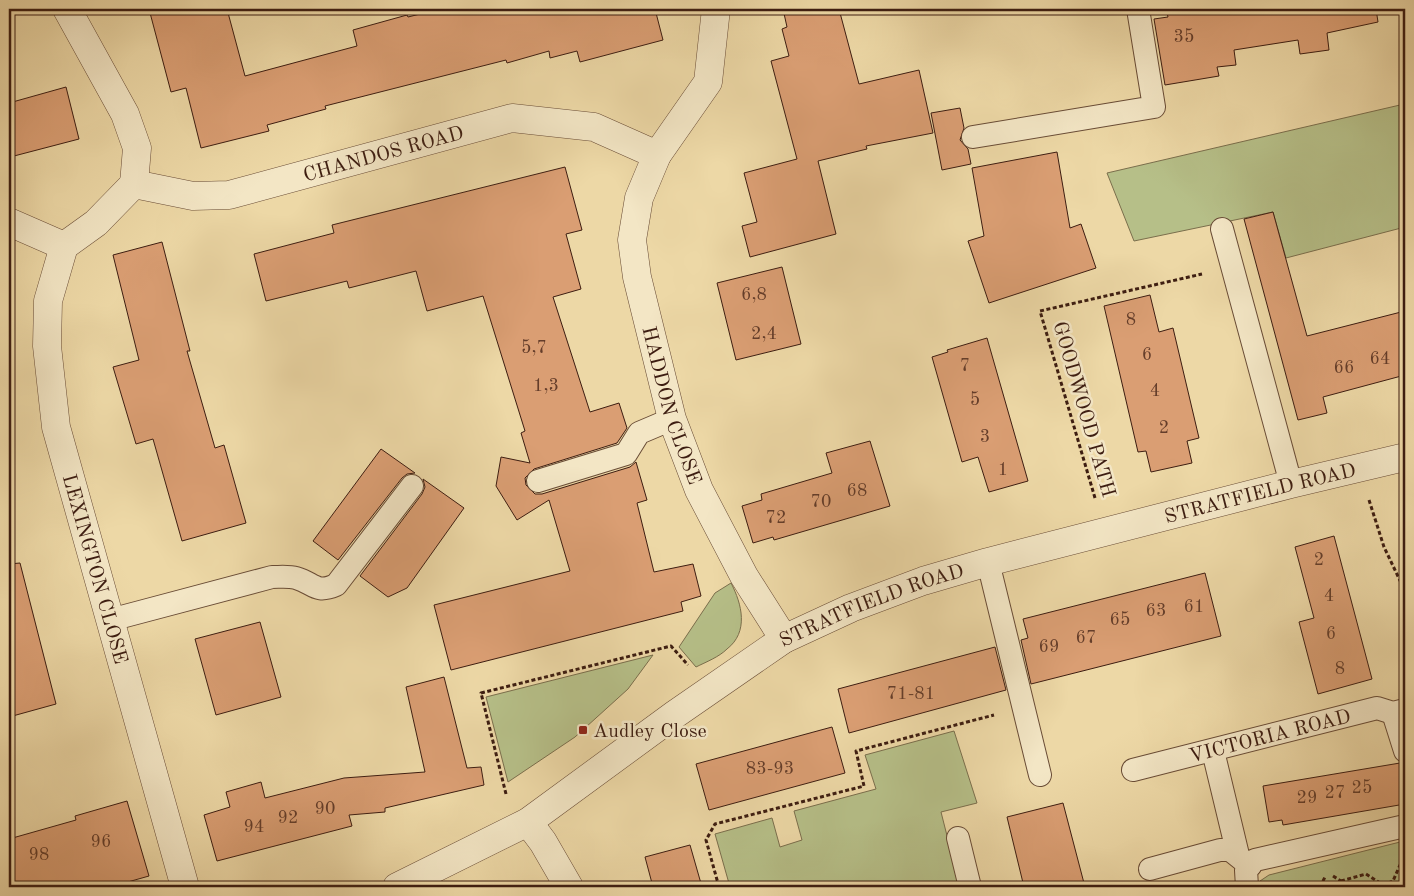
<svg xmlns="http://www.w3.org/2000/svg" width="1414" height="896" font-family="'Old Standard TT',serif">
  <rect width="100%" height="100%" fill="#edd8a6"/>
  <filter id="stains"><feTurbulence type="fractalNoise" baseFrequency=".004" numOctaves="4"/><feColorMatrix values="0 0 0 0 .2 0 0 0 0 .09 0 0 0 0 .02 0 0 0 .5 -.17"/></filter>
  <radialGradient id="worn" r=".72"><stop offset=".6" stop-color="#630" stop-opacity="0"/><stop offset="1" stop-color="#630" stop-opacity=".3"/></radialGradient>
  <g fill="#b6bf88" stroke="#7a6e4c">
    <path d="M1400 105 1405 127V227L1286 258 1273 212 1134 241 1107 173Z"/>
    <path d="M731 583C742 604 749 632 727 649 719 657 706 662 696 667L679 647 715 593Z"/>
    <path d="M653 655 628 689 575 737 508 782 486 697Z"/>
    <path d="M954 731 977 803 941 812 960 887H730L715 834 772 818 780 847 802 840 794 811 876 789 865 755Z"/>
    <path d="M1400 842H1405V886L1261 887 1260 881 1269 875Z"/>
  </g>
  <g fill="#da9e73" stroke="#3d1d11">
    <path d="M149 9H227L245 76 357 46 353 30 407 15 408 17 440 9H655L663 40 580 62 577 51 550 58 549 51 507 63 506 60 325 106 326 109 267 125 269 131 201 148 186 88 171 92Z"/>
    <path d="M783 9H839L859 84 919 70 933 133 866 146 867 149 818 161 836 234 750 257 742 226 757 222 744 173 797 159 771 61 789 56 782 29 787 27Z"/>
    <path d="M1193 9H1376L1378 22 1327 33 1329 50 1300 54 1298 40 1234 50 1236 65 1217 67 1219 76 1165 85 1154 19 1168 17 1167 13Z"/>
    <path d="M66 87 79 139 14 156 9 136V103Z"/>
    <path d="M960 108 964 128 960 140 968 149 971 164 942 170 931 113Z"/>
    <path d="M1057 152 1070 228 1081 224 1096 268 989 303 968 241 984 236 972 168Z"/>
    <path d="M565 167 582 230 566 234 581 289 553 297 590 412 619 403 627 428 617 443 534 469 525 478 526 485 535 494H542L630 467 636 462 647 500 637 503 654 572 693 564 701 596 681 602 683 611 451 670 434 605 570 571 549 500 517 520 496 486 501 457 530 463 521 433 525 431 483 296 427 311 416 271 349 288 347 281 266 301 254 254 334 233 332 225Z"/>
    <path d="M1273 212 1307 336 1405 311V375L1323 397 1327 413 1298 420 1244 219Z"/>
    <path d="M162 242 190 351H187L215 448 224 445 246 523 182 541 153 439 136 444 113 367 139 360 113 255Z"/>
    <path d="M782 267 801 344 736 360 717 283Z"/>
    <path d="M1150 295 1159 332 1173 328 1199 438 1187 441 1192 463 1151 472 1146 451 1138 452 1104 306Z"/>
    <path d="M987 338 1028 481 989 492 978 457 962 462 932 357 948 352 947 350Z"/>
    <path d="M870 441 890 506 774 540 773 537 753 543 742 506 762 500 761 494 832 473 826 453Z"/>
    <path d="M381 449 415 473 407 474 402 478 338 560 313 541Z"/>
    <path d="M423 479 464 508 407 588 388 597 360 576 422 494 425 487Z"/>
    <path d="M1334 536 1372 679 1318 694 1299 622 1314 618 1295 547Z"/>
    <path d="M20 563 56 704 9 717V564Z"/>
    <path d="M1205 573 1221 636 1031 684 1021 640 1028 638 1023 619Z"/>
    <path d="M260 622 281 697 216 715 195 639Z"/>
    <path d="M995 647 1006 690 849 733 838 689Z"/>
    <path d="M444 677 467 768 481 767 484 785 385 808V812L349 815 352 826 217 861 204 815 230 807 226 792 261 782 265 798 344 778 425 772 406 687Z"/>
    <path d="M832 727 845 773 709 810 696 764Z"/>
    <path d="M1400 763 1405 804 1283 825 1282 820 1269 822 1263 786Z"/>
    <path d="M127 801 149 876 110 887H9V839L76 820 75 816Z"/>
    <path d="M1063 803 1085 887H1024L1007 817Z"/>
    <path d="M690 845 702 887H653L645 857Z"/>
  </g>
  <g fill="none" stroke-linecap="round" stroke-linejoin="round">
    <defs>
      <g id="service">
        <path d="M973 137 1154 107 1138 9"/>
        <path d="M1222 229 1291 484"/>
        <path d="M538 481 626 454 639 433 672 419"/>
        <path d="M988 562 1040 775"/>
        <path d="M110 620 272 577C280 577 289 576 296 578 314 583 315 594 336 585L412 486"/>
        <path d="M1393 713 1405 751"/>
        <path d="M1213 751 1238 855"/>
        <path id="s1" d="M1133 770 1377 708 1393 713 1405 710"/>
        <path d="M958 838 970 887"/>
        <path d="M1150 869 1220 850H1230L1250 866"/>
        <path d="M1247 887 1246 870 1255 860 1405 826"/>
      </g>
      <g id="minor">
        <path d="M67 9 125 114 137 148 134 184"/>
        <path id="s2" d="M716 9 708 82 657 155 639 198 632 240 637 277 672 419 699 490 744 576 784 639"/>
        <path id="s3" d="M134 184 193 196 229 195 512 118 594 127 657 155"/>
        <path d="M9 222 64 246 96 223 134 184"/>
        <path id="s4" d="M64 246 48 301 47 346 56 427 185 887"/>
        <path d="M528 822 543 842 569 887"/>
        <path id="s5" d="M397 887 528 822 674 715 784 639 851 608 923 581 988 562 1291 484 1405 457"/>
      </g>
    </defs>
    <use href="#service" stroke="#694c36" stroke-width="24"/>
    <use href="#minor" stroke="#694c36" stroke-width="29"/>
    <g stroke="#3d1d11" stroke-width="3" stroke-dasharray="4 2.5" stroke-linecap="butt">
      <path d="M1095 498 1040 311 1202 274"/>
      <path d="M1369 500 1384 547 1405 591"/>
      <path d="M506 794 481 693 671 646 688 665"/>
      <path d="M1333 876 1341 881 1338 887"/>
      <path d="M1341 881 1366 874 1383 885 1393 881 1400 865 1405 864"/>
      <path d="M719 887 706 840 715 824 864 786 856 751 994 715"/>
      <path d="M1320 887 1325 877"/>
    </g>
    <use href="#service" stroke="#f3e6c5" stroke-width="22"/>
    <use href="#minor" stroke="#f3e6c5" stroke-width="28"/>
  </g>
  <rect fill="#8f2418" stroke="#f3e6c5" stroke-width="2" x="578" y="725" width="10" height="10" rx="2.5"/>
  <g text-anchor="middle" stroke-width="5" stroke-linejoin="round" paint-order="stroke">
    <g font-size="18" fill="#643d2a">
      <text x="1184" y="42">35</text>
      <text x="754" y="300">6,8</text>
      <text x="1131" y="325">8</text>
      <text x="764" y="339">2,4</text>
      <text x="534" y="353">5,7</text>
      <text x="1147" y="360">6</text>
      <text x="1380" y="364">64</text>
      <text x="965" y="371">7</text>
      <text x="1344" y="373">66</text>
      <text x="546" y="391">1,3</text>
      <text x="1155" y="396">4</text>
      <text x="975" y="405">5</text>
      <text x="1164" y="433">2</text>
      <text x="985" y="442">3</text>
      <text x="1003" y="475">1</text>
      <text x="857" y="496">68</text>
      <text x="821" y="507">70</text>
      <text x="776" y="523">72</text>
      <text x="1319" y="565">2</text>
      <text x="1329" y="601">4</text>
      <text x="1194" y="612">61</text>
      <text x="1156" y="616">63</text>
      <text x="1120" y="625">65</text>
      <text x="1331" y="639">6</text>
      <text x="1086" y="643">67</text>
      <text x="1049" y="652">69</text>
      <text x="1340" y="674">8</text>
      <text x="911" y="699">71-81</text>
      <text x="770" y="774">83-93</text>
      <text x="1362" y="793">25</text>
      <text x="1335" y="798">27</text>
      <text x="1307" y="803">29</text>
      <text x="325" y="814">90</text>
      <text x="288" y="823">92</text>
      <text x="254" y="832">94</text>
      <text x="101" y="847">96</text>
      <text x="39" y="860">98</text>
    </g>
    <g font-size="20" fill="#3d1d11" stroke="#f3e6c5">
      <text dy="7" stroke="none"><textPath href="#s3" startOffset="256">CHANDOS ROAD</textPath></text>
      <text dy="7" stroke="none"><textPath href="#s2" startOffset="422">HADDON CLOSE</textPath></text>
      <text transform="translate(1085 409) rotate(74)" y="7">GOODWOOD PATH</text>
      <text dy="7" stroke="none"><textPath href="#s5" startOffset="960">STRATFIELD ROAD</textPath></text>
      <text dy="7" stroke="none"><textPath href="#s4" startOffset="331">LEXINGTON CLOSE</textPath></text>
      <text dy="7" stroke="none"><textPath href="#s5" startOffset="555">STRATFIELD ROAD</textPath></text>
      <text dy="7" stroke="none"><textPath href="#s1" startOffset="141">VICTORIA ROAD</textPath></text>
    </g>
    <g font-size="20" fill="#3d1d11" stroke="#f3e6c5" text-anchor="start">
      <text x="593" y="737">Audley Close</text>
    </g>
  </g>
  <rect width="1414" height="896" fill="none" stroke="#edd8a6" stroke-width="30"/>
  <rect x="10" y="10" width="1394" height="876" fill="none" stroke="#3d1d11" stroke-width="2.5"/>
  <rect x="15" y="15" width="1384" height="866" fill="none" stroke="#3d1d11"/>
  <rect width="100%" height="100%" filter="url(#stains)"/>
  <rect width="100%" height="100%" fill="url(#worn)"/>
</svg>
